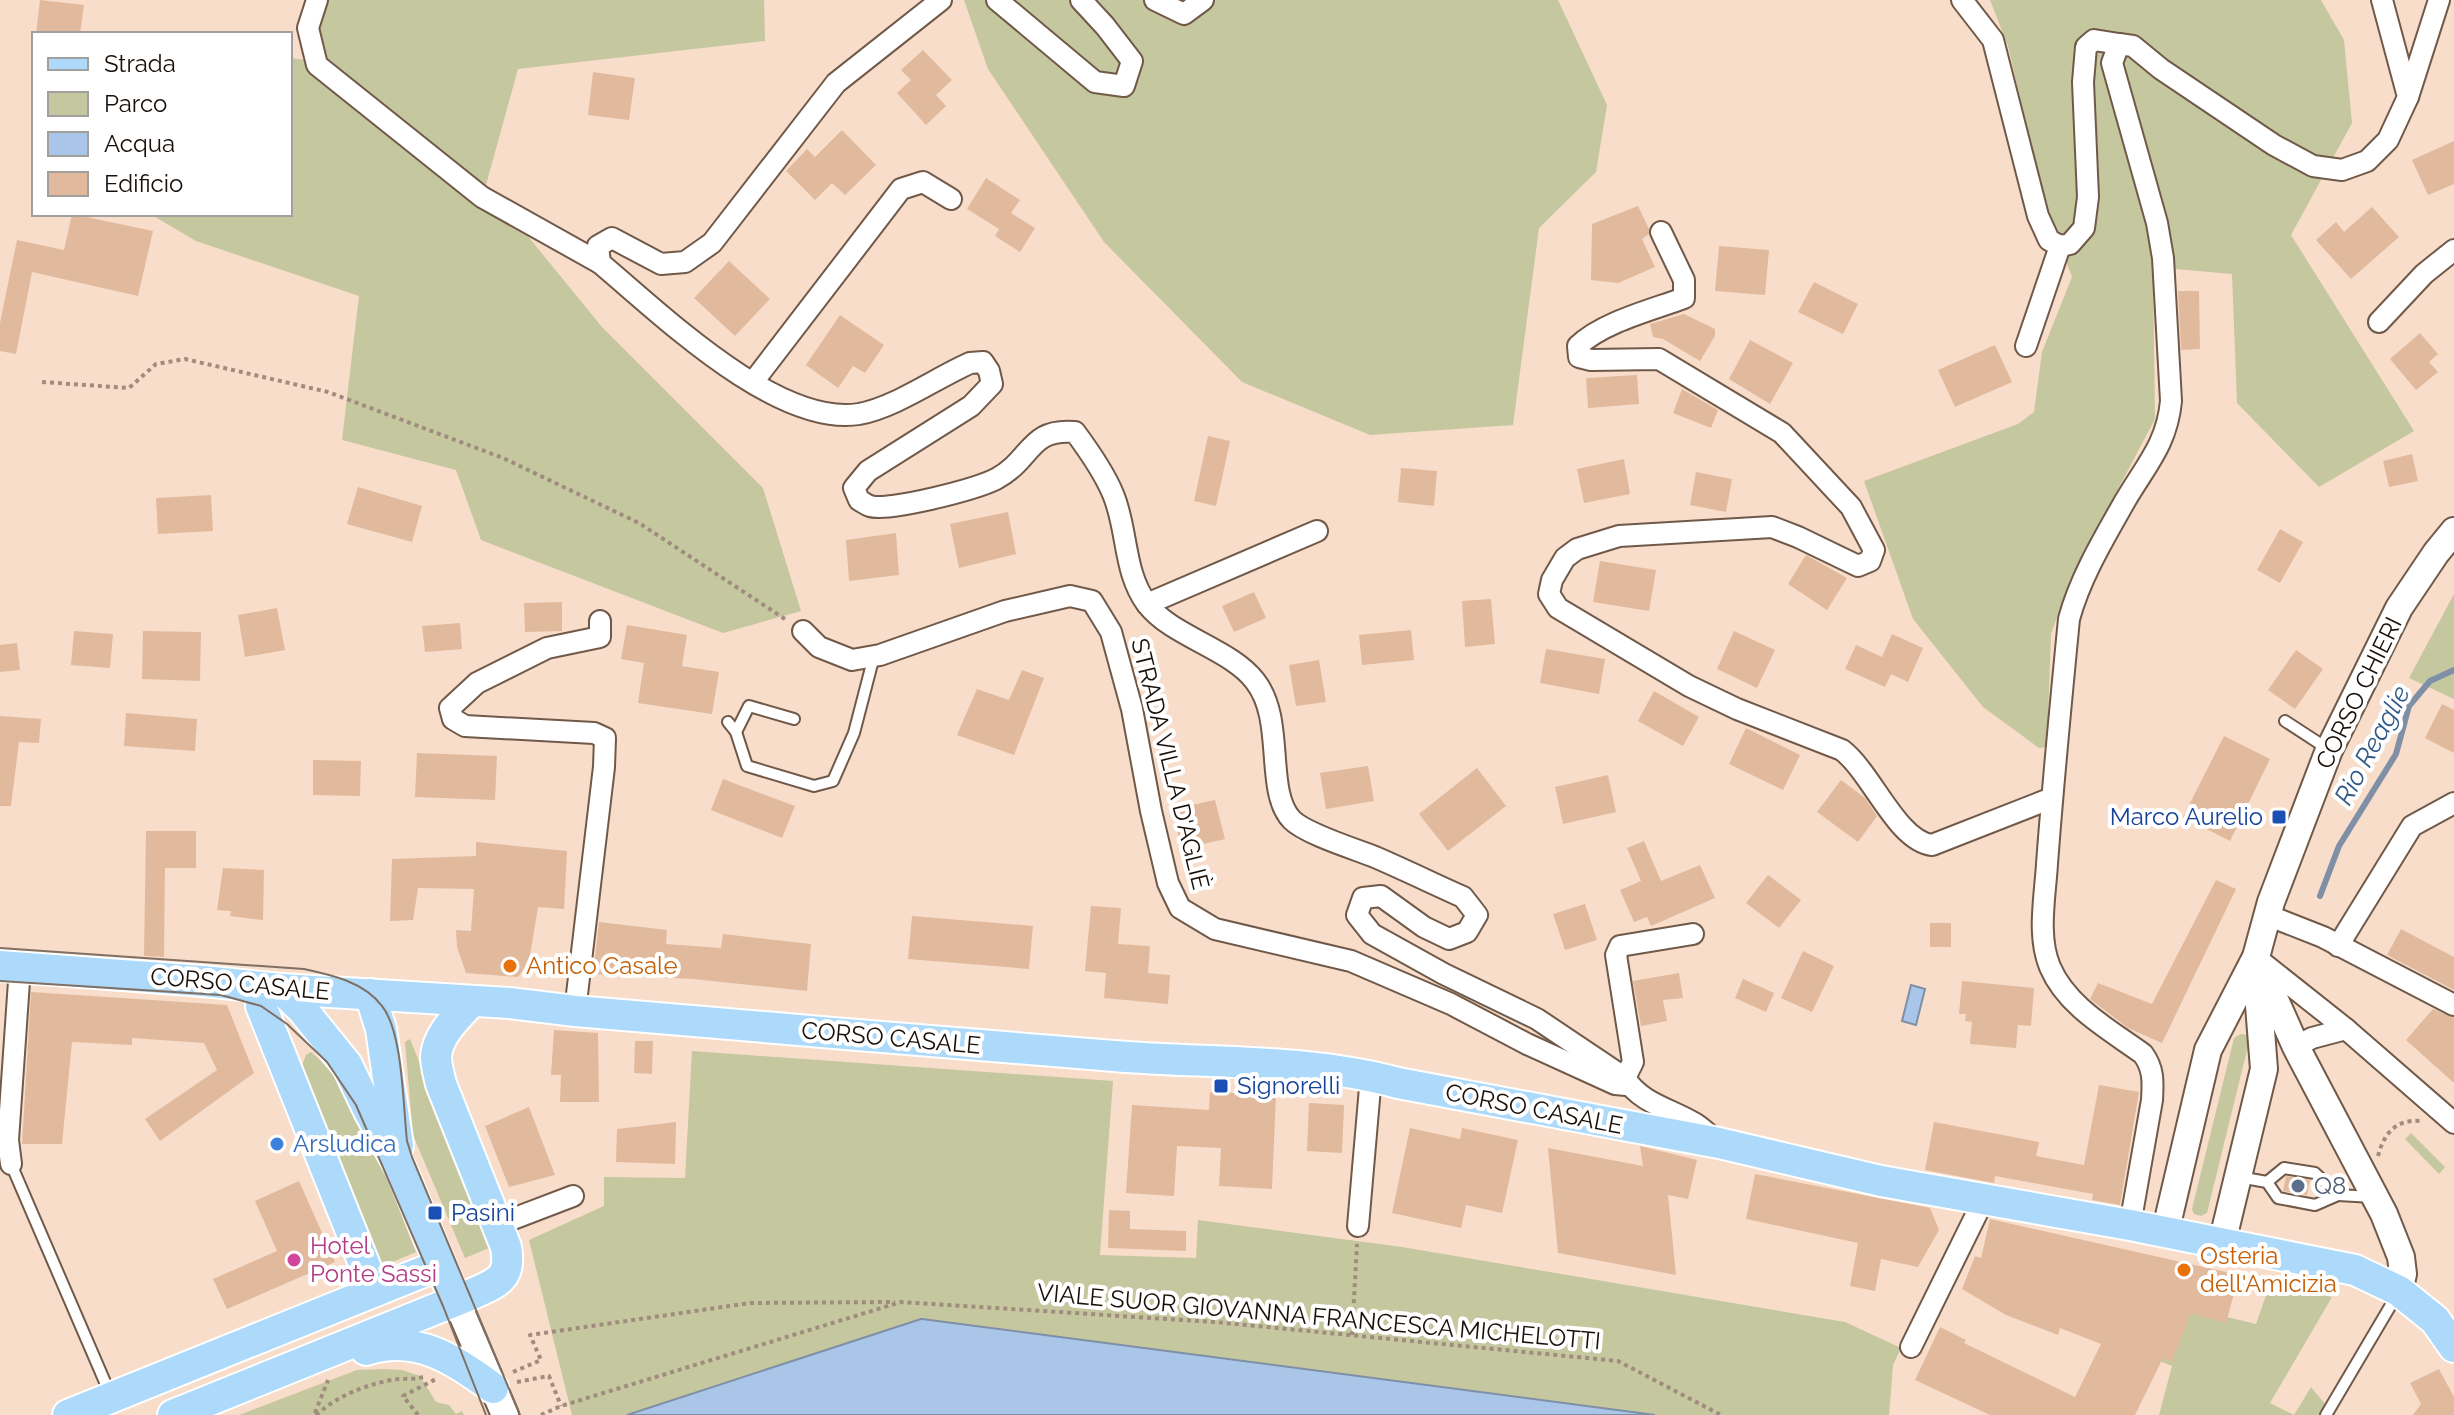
<svg xmlns="http://www.w3.org/2000/svg" width="2454" height="1415" font-family="Raleway,sans-serif">
  <rect width="100%" height="100%" fill="#f8ddca"/>
  <g fill="#c5c79f">
    <path d="M324 0H764L765 41 518 69 486 185 602 327 763 488 801 611 723 633 481 540 456 470 342 440 359 296 196 241 150 214H290V58L306 60Z"/>
    <path d="M964 0H1558L1607 105 1596 172 1539 228 1513 425 1370 435 1242 382 1104 242 988 69Z"/>
    <path d="M1990 0H2321L2344 40 2352 123 2291 235 2414 431 2319 487 2237 403 2232 274 2153 267 2155 419 2070 580 2051 634 2047 747 2039 748 1983 707 1913 619 1864 481 2018 424 2034 412 2042 352 2072 277 2045 206 2008 46Z"/>
    <path d="M2454 594V699L2409 678Z"/>
    <path d="M2241 1034 2247 1035 2249 1042 2207 1213 2201 1216 2194 1214 2192 1209 2234 1038Z"/>
    <path d="M410 1039 494 1246 465 1258 413 1135 405 1042Z"/>
    <path d="M692 1051 1113 1081 1100 1255 1196 1258 1198 1220 1402 1247 1845 1322 1901 1348 1893 1365 1889 1415H1655L922 1319 627 1415H572L529 1240 604 1206V1177L685 1178Z"/>
    <path d="M311 1052C363 1096 391 1191 416 1252L381 1267 301 1068 306 1055Z"/>
    <path d="M2411 1133 2445 1167 2439 1174 2405 1139Z"/>
    <path d="M2271 1281 2332 1297 2270 1403 2294 1415 2311 1387 2330 1410 2325 1415H2159L2172 1366 2160 1361 2182 1306 2256 1324Z"/>
    <path d="M382 1369 402 1370 420 1376 436 1402 449 1405 456 1414 462 1411 464 1415H239L357 1370Z"/>
  </g>
  <g fill="#a9c6e9" stroke="#7e8fa6" stroke-width="2">
    <path d="M1911 985 1925 989 1916 1025 1902 1021Z"/>
    <path d="M921 1319H922L1655 1415H627Z"/>
  </g>
  <g fill="none" stroke-linecap="round" stroke-linejoin="round">
    <path stroke="#7e8fa6" stroke-width="6" d="M2320 896 2339 846 2396 754 2409 706 2430 681 2454 670"/>
  </g>
  <g fill="#e1ba9e">
    <path d="M40 0 84 5 80 34H36Z"/>
    <path d="M923 50 952 80 936 95 946 106 926 125 897 93 911 80 901 70Z"/>
    <path d="M593 72 635 78 629 120 588 115Z"/>
    <path d="M842 130 876 165 845 195 832 183 815 200 786 171 807 149 815 157Z"/>
    <path d="M2454 141V184L2428 195 2412 160Z"/>
    <path d="M986 178 1020 200 1011 213 1035 228 1020 252 995 236 999 229 967 209Z"/>
    <path d="M1638 206 1649 229V234L1642 239 1655 267 1618 283 1591 280 1592 224Z"/>
    <path d="M2372 207 2399 237 2351 279 2316 240 2336 222 2344 232Z"/>
    <path d="M72 214 153 231 138 296 32 272 16 354 0 351V323L17 240 64 250Z"/>
    <path d="M1719 246 1769 250 1765 295 1715 291Z"/>
    <path d="M729 261 770 299 735 336 694 298Z"/>
    <path d="M1814 282 1858 304 1843 334 1798 312Z"/>
    <path d="M2178 291H2199L2200 349 2181 350Z"/>
    <path d="M1684 314 1715 329V336L1700 361 1663 339 1653 337 1650 324Z"/>
    <path d="M840 315 884 345 865 373 853 366 838 388 806 365Z"/>
    <path d="M2420 333 2438 354 2429 362 2438 372 2416 390 2390 359Z"/>
    <path d="M1750 340 1793 363 1770 404 1729 379Z"/>
    <path d="M1995 345 2012 382 1955 407 1938 370Z"/>
    <path d="M1637 375 1639 404 1588 408 1586 378Z"/>
    <path d="M1682 389 1718 410 1711 428 1673 413Z"/>
    <path d="M1208 436 1230 441 1216 506 1194 501Z"/>
    <path d="M2412 454 2418 481 2389 487 2383 461Z"/>
    <path d="M1624 459 1630 494 1584 503 1577 469Z"/>
    <path d="M1401 468 1437 471 1434 506 1398 502Z"/>
    <path d="M1696 472 1732 479 1726 512 1690 505Z"/>
    <path d="M358 487 422 506 412 542 347 524Z"/>
    <path d="M211 495 213 531 158 534 156 498Z"/>
    <path d="M1008 512 1016 554 959 568 950 524Z"/>
    <path d="M2280 529 2303 542 2280 583 2257 570Z"/>
    <path d="M896 533 899 575 849 581 846 540Z"/>
    <path d="M1806 555 1847 578 1827 610 1788 584Z"/>
    <path d="M1600 561 1656 570 1649 611 1593 602Z"/>
    <path d="M1254 592 1266 618 1234 632 1222 606Z"/>
    <path d="M1491 599 1495 644 1465 647 1462 601Z"/>
    <path d="M562 602V631L525 632 524 603Z"/>
    <path d="M277 608 285 650 245 657 238 615Z"/>
    <path d="M460 623 462 649 425 652 422 626Z"/>
    <path d="M627 625 687 635 682 666 719 672 712 714 638 703 644 663 621 659Z"/>
    <path d="M1411 630 1414 660 1362 665 1359 635Z"/>
    <path d="M74 631 113 634 110 668 71 665Z"/>
    <path d="M143 631 201 632 200 681 142 679Z"/>
    <path d="M1734 631 1775 650 1757 688 1717 669Z"/>
    <path d="M1892 634 1923 648 1908 682 1891 674 1885 687 1845 669 1856 645 1882 657Z"/>
    <path d="M17 643 20 670 0 672V645Z"/>
    <path d="M1546 649 1605 659 1599 694 1540 683Z"/>
    <path d="M2296 650 2323 669 2295 709 2268 690Z"/>
    <path d="M1319 660 1326 702 1296 706 1289 665Z"/>
    <path d="M1022 670 1044 678 1014 755 957 735 977 689 1009 700Z"/>
    <path d="M1654 691 1699 717 1683 746 1638 721Z"/>
    <path d="M2442 704 2454 710V753L2425 738Z"/>
    <path d="M126 713 197 719 195 751 124 746Z"/>
    <path d="M0 716 41 719 39 743 19 742 11 806H0Z"/>
    <path d="M1746 728 1800 755 1783 790 1729 764Z"/>
    <path d="M2224 736 2270 759 2230 841 2183 817Z"/>
    <path d="M417 753 497 756 495 800 415 797Z"/>
    <path d="M313 760 361 761 360 796 313 795Z"/>
    <path d="M1368 766 1374 801 1326 809 1320 773Z"/>
    <path d="M1477 768 1506 806 1448 851 1419 814Z"/>
    <path d="M1608 775 1616 812 1563 824 1555 787Z"/>
    <path d="M723 779 795 806 782 838 711 810Z"/>
    <path d="M1841 780 1865 798 1877 816 1858 842 1817 812Z"/>
    <path d="M1215 800 1225 839 1181 849 1173 809Z"/>
    <path d="M146 831H196V868H165L164 957 144 956Z"/>
    <path d="M1644 841 1661 881 1700 865 1715 898 1651 926 1647 917 1634 922 1620 890 1641 881 1627 848Z"/>
    <path d="M476 842 567 851 564 909 538 907 529 962 518 977 466 973 457 947 456 930 471 931 474 889 418 888 413 920 390 921 392 859 476 856Z"/>
    <path d="M223 868 264 870 263 920 230 916 231 911 217 910Z"/>
    <path d="M1768 875 1801 900 1779 928 1746 903Z"/>
    <path d="M2216 880 2236 889 2162 1043 2128 1028 2090 999 2098 983 2152 1004Z"/>
    <path d="M1585 904 1597 940 1565 950 1553 914Z"/>
    <path d="M1091 906 1121 908 1118 944 1150 946 1148 973 1170 975 1168 1004 1104 998 1106 973 1085 971Z"/>
    <path d="M912 916 1033 926 1029 969 908 959Z"/>
    <path d="M599 922 667 930 666 944 721 948 723 934 811 944 807 991 693 979 593 974Z"/>
    <rect x="1930" y="923" width="21" height="24"/>
    <path d="M2401 929 2454 957V990L2387 955Z"/>
    <path d="M1803 951 1834 966 1812 1012 1781 998Z"/>
    <path d="M1679 973 1683 998 1663 1000 1667 1021 1641 1026 1633 981Z"/>
    <path d="M1743 979 1774 993 1766 1012 1735 998Z"/>
    <path d="M1962 981 2034 988 2031 1026 2018 1025 2016 1048 1970 1044 1972 1022 1965 1021 1966 1014H1959Z"/>
    <path d="M31 992 227 1005 254 1073 160 1141 145 1119 217 1070 204 1043 132 1038V1045L72 1042 62 1144H22Z"/>
    <path d="M2433 1009 2454 1018V1083L2406 1040Z"/>
    <path d="M554 1030 598 1033 599 1102H560L561 1075H551Z"/>
    <path d="M635 1041H653L652 1074 634 1073Z"/>
    <path d="M2099 1085 2139 1092 2120 1205 2092 1200 2093 1194 1995 1176 1994 1183 1925 1170 1934 1122 2039 1142 2036 1156 2084 1165Z"/>
    <path d="M1210 1092 1276 1095 1272 1189 1219 1186 1221 1148 1177 1146 1174 1196 1126 1193 1132 1105 1209 1110Z"/>
    <path d="M1309 1103 1344 1105 1342 1153 1307 1151Z"/>
    <path d="M529 1107 555 1175 509 1187 485 1126Z"/>
    <path d="M676 1122 675 1164 616 1162 617 1129Z"/>
    <path d="M1410 1128 1460 1139 1462 1128 1518 1140 1502 1213 1466 1205 1461 1228 1392 1213Z"/>
    <path d="M1640 1146 1697 1160 1688 1199 1668 1195 1676 1275 1558 1253 1548 1148 1643 1166Z"/>
    <path d="M1755 1174 1930 1208 1939 1230 1918 1267 1881 1259 1875 1291 1850 1286 1858 1243 1746 1219Z"/>
    <path d="M2286 1176 2310 1180 2307 1195 2283 1191Z"/>
    <path d="M299 1181 335 1262 227 1309 213 1279 277 1251 255 1201Z"/>
    <path d="M1109 1210 1130 1211V1229L1186 1231V1251L1108 1248Z"/>
    <path d="M1990 1219 2239 1275 2226 1323 2191 1313 2172 1362 2163 1358 2135 1415H1990L1915 1380 1940 1327 1966 1340 1964 1343 2075 1397 2101 1344 2060 1328 2058 1335 2006 1315 1962 1289 1975 1256 1981 1258Z"/>
    <path d="M2439 1369 2454 1397V1415H2413L2421 1404 2410 1383Z"/>
  </g>
  <g fill="none" stroke-linecap="round" stroke-linejoin="round">
    <defs>
      <g id="service">
        <path d="M2285 721 2328 749"/>
        <path d="M728 722 736 732 747 766 814 786 833 781 854 733 874 656"/>
        <path d="M736 732 749 706 794 719"/>
        <path d="M11 1164 111 1396"/>
        <path d="M2239 1177 2267 1182 2278 1198 2315 1205 2338 1195"/>
        <path d="M2267 1182 2284 1168 2315 1173 2338 1195 2373 1197"/>
        <path d="M2326 1415 2398 1293"/>
      </g>
      <g id="minor">
        <path d="M317 0 308 28 317 65 482 197 600 263"/>
        <path d="M941 0 836 83 712 243 685 262 661 264 612 238 598 246 600 263C660 313 776 427 859 414 896 407 936 378 970 363L983 362 989 371 992 384 971 406 868 471 854 488 859 500C863 502 866 505 870 506 889 512 976 489 996 479 1033 459 1028 428 1075 432 1089 451 1104 472 1113 494 1128 529 1123 572 1147 604 1171 636 1231 649 1255 681 1286 720 1264 791 1292 820 1306 834 1355 849 1375 857 1405 870 1434 884 1463 897L1477 915 1467 932 1449 939 1424 927 1381 896 1363 898 1357 915 1372 934 1444 974 1537 1019 1625 1078C1640 1103 1671 1109 1694 1123 1701 1127 1708 1134 1714 1139"/>
        <path d="M997 0 1095 82 1124 86 1132 61 1105 26 1081 0"/>
        <path d="M1155 0 1184 14 1203 0"/>
        <path d="M1962 0 1993 40 2038 216 2049 240 2060 246 2070 244 2084 228 2088 197 2083 82 2086 47 2094 40 2119 44"/>
        <path d="M2408 97 2439 0"/>
        <path d="M1661 232 1684 280V298C1652 310 1603 322 1578 346L1579 357 1591 360 1659 359 1782 433 1851 507 1874 550 1870 561 1858 566 1798 537 1772 527 1619 536 1577 549 1565 558 1552 580 1549 594 1558 608 1689 686 1737 709 1842 750C1872 773 1897 841 1932 845L2052 798"/>
        <path d="M2379 322 2424 274 2454 250"/>
        <path d="M2026 346 2060 246"/>
        <path d="M753 382 901 189 923 182 951 199"/>
        <path d="M1147 604 1317 531"/>
        <path d="M803 631 819 647 852 660 880 655 1005 611 1070 596 1092 601 1111 632 1132 709 1151 811 1168 883 1180 908 1215 929 1351 961 1451 1004 1527 1044 1615 1084 1626 1085"/>
        <path d="M2267 915 2323 937 2454 1005"/>
        <path d="M2338 946 2412 826 2454 803"/>
        <path d="M2259 960 2346 1029 2454 1123"/>
        <path d="M575 1011 604 767 605 738 594 733 465 726 453 719 450 708 477 683 547 648 600 637V621"/>
        <path d="M2296 1047 2312 1038 2346 1029"/>
        <path d="M1625 1078 1633 1062 1616 955 1620 946 1693 934"/>
        <path d="M11 1164 8 1140 20 967"/>
        <path d="M497 1225 573 1196"/>
        <path d="M2130 1225 2152 1100C2153 1082 2154 1069 2143 1054 2110 1030 2067 1007 2050 967 2037 936 2045 897 2047 864 2053 782 2061 701 2069 619 2080 578 2104 538 2125 501 2146 465 2167 444 2171 401L2163 258 2157 223 2112 63 2119 44 2133 46 2161 69 2274 145 2313 166 2342 170 2367 161 2388 140 2408 97 2382 0"/>
        <path d="M1358 1226 1371 1076"/>
        <path d="M1911 1347 1984 1199"/>
      </g>
      <g id="secondary">
        <path d="M2256 957 2296 1047 2384 1214 2401 1257 2403 1274 2399 1291"/>
        <path d="M2165 1233 2208 1050 2256 957 2271 902 2329 750 2399 608 2436 553 2454 531"/>
        <path d="M2222 1243 2264 1069 2257 980"/>
        <path d="M456 1300 505 1415"/>
      </g>
      <g id="primary">
        <path d="M0 966 203 981 281 989 509 1003 575 1011C755 1026 934 1042 1114 1056 1208 1064 1307 1058 1398 1083L1719 1143 1881 1181 2130 1225 2355 1270 2399 1291 2435 1320 2454 1347"/>
        <path d="M260 987 261 1006 375 1291"/>
        <path d="M281 989 302 1009 347 1065 369 1111 402 1171 448 1283"/>
        <path d="M370 994 381 1029 398 1146"/>
        <path d="M366 1350C416 1334 454 1359 493 1388"/>
        <path d="M68 1415 440 1265"/>
        <path d="M173 1415 470 1295C496 1283 512 1280 506 1247L441 1084C439 1075 436 1065 436 1057 437 1035 458 1016 472 1001"/>
      </g>
    </defs>
    <use href="#service" stroke="#705948" stroke-width="14"/>
    <use href="#minor" stroke="#705948" stroke-width="24"/>
    <use href="#secondary" stroke="#705948" stroke-width="30"/>
    <use href="#primary" stroke="#fff" stroke-width="34"/>
    <g stroke="#a08c7e" stroke-width="4" stroke-dasharray="4 4" stroke-linecap="butt">
      <path d="M42 382 129 388 156 364 185 359 328 392 503 458 639 523 788 621"/>
      <path d="M2378 1156C2384 1133 2396 1119 2421 1121"/>
      <path d="M1352 1335 1357 1244"/>
      <path d="M513 1372 541 1360 530 1335 750 1303 895 1302"/>
      <path d="M517 1382 549 1376 561 1406"/>
      <path d="M315 1413 328 1380"/>
      <path d="M316 1415C338 1396 362 1386 391 1380 401 1378 412 1380 423 1377"/>
      <path d="M418 1415 403 1396 436 1379"/>
      <path d="M541 1415 561 1406 901 1302 1215 1322 1618 1361 1721 1415"/>
    </g>
    <use href="#service" stroke="#fff" stroke-width="10"/>
    <use href="#minor" stroke="#fff" stroke-width="20"/>
    <use href="#secondary" stroke="#fff" stroke-width="26"/>
    <use href="#primary" stroke="#addafb" stroke-width="30"/>
    <g stroke="#806f63" stroke-width="2">
      <path d="M0 948 304 969C332 975 364 982 382 1006 403 1032 403 1106 407 1141L412 1157 520 1415"/>
      <path d="M0 981 221 995 261 1006 287 1024 327 1062 356 1105 443 1306 486 1415"/>
    </g>
  </g>
  <g fill="#1a4fb4" stroke="#fff" stroke-width="3">
    <rect x="2271" y="809" width="16" height="16" rx="4"/>
    <rect x="1213" y="1078" width="16" height="16" rx="4"/>
    <rect x="427" y="1205" width="16" height="16" rx="4"/>
  </g>
  <g fill="#e8710a" stroke="#fff" stroke-width="3">
    <circle cx="510" cy="966" r="8"/>
    <circle cx="2184" cy="1270" r="8"/>
  </g>
  <circle fill="#3f7fe0" stroke="#fff" stroke-width="3" cx="277" cy="1144" r="8"/>
  <circle fill="#5c6f8a" stroke="#fff" stroke-width="3" cx="2298" cy="1186" r="8"/>
  <circle fill="#d1479c" stroke="#fff" stroke-width="3" cx="294" cy="1260" r="8"/>
  <g text-anchor="middle" stroke-width="8" stroke-linejoin="round" paint-order="stroke">
    <g font-size="24" fill="#180f09" stroke="#fff">
      <text transform="translate(2359 693) rotate(-64)" y="8">CORSO CHIERI</text>
      <text transform="translate(1170 764) rotate(76)" y="8">STRADA VILLA D'AGLIÈ</text>
      <text transform="translate(240 984) rotate(5)" y="8">CORSO CASALE</text>
      <text transform="translate(891 1038) rotate(5)" y="8">CORSO CASALE</text>
      <text transform="translate(1534 1109) rotate(11)" y="8">CORSO CASALE</text>
      <text transform="translate(1319 1317) rotate(5)" y="8">VIALE SUOR GIOVANNA FRANCESCA MICHELOTTI</text>
    </g>
    <g font-size="24" fill="#164399" stroke="#fff" text-anchor="start">
      <text x="2263" y="825" text-anchor="end">Marco Aurelio</text>
      <text x="1237" y="1094">Signorelli</text>
      <text x="451" y="1221">Pasini</text>
    </g>
    <g font-size="24" fill="#c56008" stroke="#fff" text-anchor="start">
      <text x="526" y="974">Antico Casale</text>
      <text x="2200" y="1264">Osteria<tspan x="2200" dy="28">dell'Amicizia</tspan></text>
    </g>
    <g font-size="24" fill="#366cbe" stroke="#fff" text-anchor="start">
      <text x="293" y="1152">Arsludica</text>
    </g>
    <g font-size="24" fill="#4e5e75" stroke="#fff" text-anchor="start">
      <text x="2314" y="1194">Q8</text>
    </g>
    <g font-size="24" fill="#b23c85" stroke="#fff" text-anchor="start">
      <text x="310" y="1254">Hotel<tspan x="310" dy="28">Ponte Sassi</tspan></text>
    </g>
    <g font-size="26" font-style="italic" fill="#305987" stroke="#fff">
      <text transform="translate(2372 745) rotate(-62)" y="9">Rio Reaglie</text>
    </g>
  </g>
  <rect x="32" y="32" width="260" height="184" fill="#ffffff" stroke="#a39f9d" stroke-width="2"/>
  <rect x="48" y="58" width="40" height="12" fill="#addafb" stroke="#a39f9d" stroke-width="2"/>
  <text x="104" y="72" font-size="24" fill="#180f09">Strada</text>
  <rect x="48" y="92" width="40" height="24" fill="#c5c79f" stroke="#a39f9d" stroke-width="2"/>
  <text x="104" y="112" font-size="24" fill="#180f09">Parco</text>
  <rect x="48" y="132" width="40" height="24" fill="#a9c6e9" stroke="#a39f9d" stroke-width="2"/>
  <text x="104" y="152" font-size="24" fill="#180f09">Acqua</text>
  <rect x="48" y="172" width="40" height="24" fill="#e1ba9e" stroke="#a39f9d" stroke-width="2"/>
  <text x="104" y="192" font-size="24" fill="#180f09">Edificio</text>
</svg>
